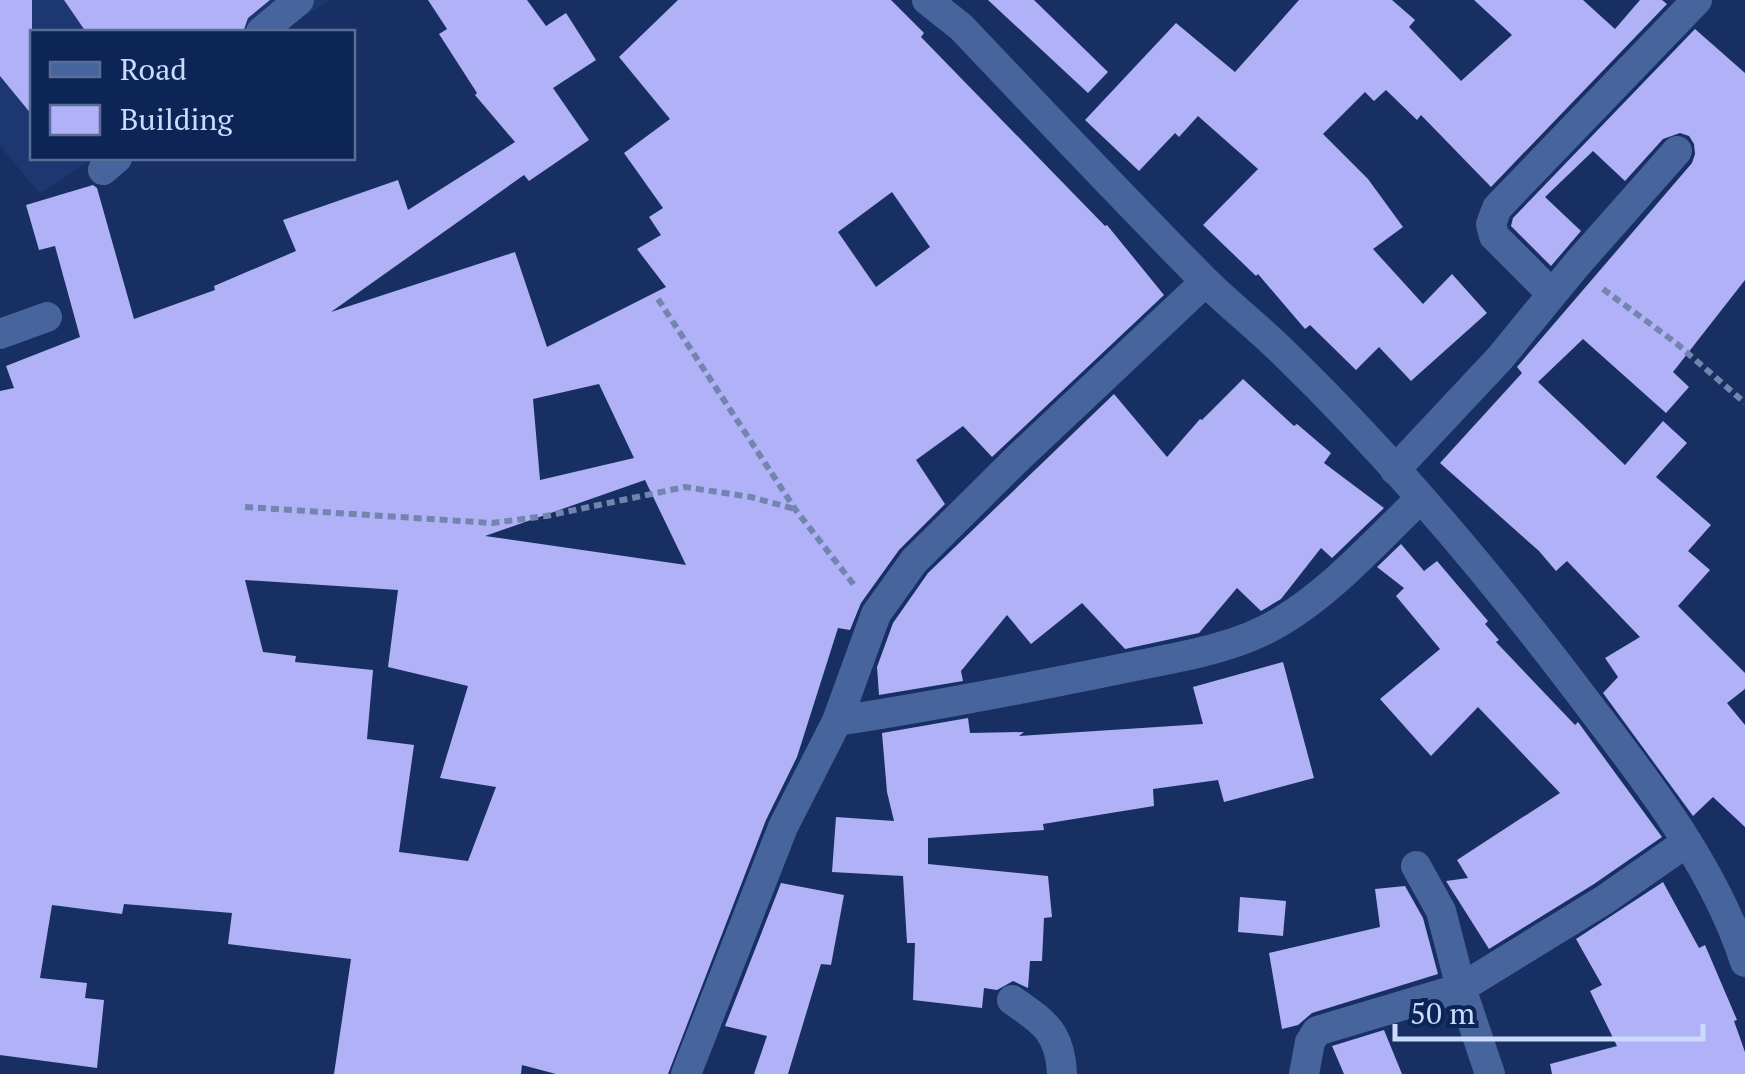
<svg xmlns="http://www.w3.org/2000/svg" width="1745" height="1074" font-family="'PT Serif',serif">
  <rect width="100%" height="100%" fill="#172f62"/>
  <path fill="#1d3771" d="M0 0H329L281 32H32V158H94L40 194 0 146Z"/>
  <g fill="#b0b1f6" fill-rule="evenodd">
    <path d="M0 0H32V115L0 76Z"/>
    <path d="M64 0H270L248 18 243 32H86Z"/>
    <path d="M428 0H527L546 26 566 13 596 60 553 88 589 140 529 181 524 175 331 312 515 252 547 347 666 287 637 249 661 235 649 217 663 208 624 153 670 119 619 57 678 0H891L924 33 921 37 1105 226 1107 225 1164 295 992 457 963 426 916 460 945 504 899 550 861 603 850 630 838 628 797 757 766 820 668 1074H556L522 1065 521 1074H334L351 959 228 944 232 913 124 904 122 914 52 905 40 978 87 983 85 998 104 1000 97 1068 0 1055V391L14 388 6 366 80 337 55 246 39 250 26 205 93 185 97 188 134 319 215 290 214 286 296 251 283 220 398 180 408 210 515 142 475 95 477 93 439 34 447 29ZM892 192 930 247 876 287 838 232ZM599 384 634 458 540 480 533 399ZM645 480 686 565 485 536ZM245 580 398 590 388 667 468 686 440 778 496 787 468 861 399 852 414 745 367 739 373 670 295 662 296 656 263 652Z"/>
    <path d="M988 0H1034L1108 72 1088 93Z"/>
    <path d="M1299 0H1392L1415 20 1409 27 1461 81 1512 35 1474 0H1583L1615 29 1640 0H1662L1667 4 1491 187 1421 115 1417 120 1386 90 1374 101 1365 92 1323 134 1368 179 1403 227 1373 249 1423 304 1452 274 1487 313 1411 381 1379 347 1356 370 1310 325 1305 329 1258 274 1256 276 1203 225 1258 169 1198 116 1179 137 1175 133 1139 171 1085 120 1176 23 1235 72Z"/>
    <path d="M1695 29 1745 73V280L1673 372 1689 387 1666 413 1583 339 1538 382 1625 465 1663 421 1687 443 1656 477 1711 525 1688 551 1710 570 1678 606 1745 673V689L1727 703 1745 725V827L1713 797 1693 816 1603 693 1618 677 1605 658 1640 637 1567 561 1556 571 1539 551 1440 463 1522 373 1517 367 1692 163 1695 154 1694 144 1689 136 1680 133 1663 139 1625 181 1593 151 1545 197 1581 231 1551 266 1511 226 1513 218Z"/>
    <path d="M1243 379 1294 426 1297 424 1331 453 1324 463 1384 508 1332 558 1321 548 1281 599 1261 611 1237 588 1199 633 1125 649 1082 603 1031 644 1007 615 961 671 963 681 879 695 877 667 893 623 928 573 1114 394 1167 457 1200 419 1202 420Z"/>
    <path d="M1401 544 1424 571 1437 561 1488 621 1485 624 1499 640 1496 642 1575 725 1578 722 1662 837 1594 884 1489 949 1446 881 1468 878 1457 860 1560 793 1478 707 1431 756 1380 699 1440 649 1396 596 1404 588 1377 567Z"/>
    <path d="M1283 662 1314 778 1224 802 1218 780 1153 789 1154 806 1043 824 1044 830 928 838V864L1048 876 1052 917 1044 918 1042 961H1030L1028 988 1013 981 997 990 984 988 982 1008 913 1000 915 943H907L903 876 832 872 836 817 894 821 887 792 882 733 968 718 970 733 1024 732 1019 736 1203 724 1193 687Z"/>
    <path d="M1663 882 1699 948 1705 945 1737 1020 1734 1021 1745 1052V1074H1552L1550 1064 1617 1046 1590 991 1602 985 1576 939Z"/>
    <path d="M781 883 844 895 831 965 821 964 788 1074H754L767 1036 725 1026Z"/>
    <path d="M1405 886 1423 918 1438 974 1312 1013 1298 1025 1282 1029 1269 953 1380 927 1375 889Z"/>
    <path d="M1240 897 1286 901 1283 936 1238 932Z"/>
    <path d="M1384 1030 1402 1074H1344L1332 1046Z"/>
  </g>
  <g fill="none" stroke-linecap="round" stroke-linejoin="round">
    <g stroke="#7185af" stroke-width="6" stroke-dasharray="8 5" stroke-linecap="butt">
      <path d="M1603 289 1676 343 1745 403"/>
      <path d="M658 299 795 509 854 585"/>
      <path d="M245 507 492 523 546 516 685 487 751 497 795 509"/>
    </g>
    <g stroke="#48649d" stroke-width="30">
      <path d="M927 0 961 27C1041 111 1121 196 1202 278 1229 305 1259 328 1286 355 1396 462 1496 582 1588 704 1648 783 1714 866 1745 962"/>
      <path d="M261 32 299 0"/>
      <path d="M103 170 117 158"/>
      <path d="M1552 294 1494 236 1491 224 1497 208 1697 0"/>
      <path d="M0 334 47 317"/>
      <path d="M1395 470 1500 358 1577 264 1677 151"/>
      <path d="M837 721C930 707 1022 689 1115 670 1171 658 1233 651 1283 620 1334 589 1377 540 1420 499"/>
      <path d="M1416 866 1441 911 1461 988 1490 1074"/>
      <path d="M1012 1000C1045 1023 1060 1032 1062 1074"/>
      <path d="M686 1074 783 827 837 721 876 614 914 561 1019 457 1205 282"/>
      <path d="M1304 1074 1310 1042 1317 1031 1461 988 1604 900 1687 842"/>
    </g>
  </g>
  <rect x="30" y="30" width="325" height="130" fill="#0d2457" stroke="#596d99" stroke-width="2.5"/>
  <rect x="50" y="62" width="50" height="15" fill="#48649d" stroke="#596d99" stroke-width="2.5"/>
  <text x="120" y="80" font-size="30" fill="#cadbfb">Road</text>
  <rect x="50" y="105" width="50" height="30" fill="#b0b1f6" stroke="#596d99" stroke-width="2.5"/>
  <text x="120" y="130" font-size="30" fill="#cadbfb">Building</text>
  <path d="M1395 1024v15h308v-15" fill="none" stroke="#cadbfb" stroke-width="5"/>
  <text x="1410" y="1024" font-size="30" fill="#cadbfb" stroke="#0d2457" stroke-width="8" paint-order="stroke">50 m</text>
</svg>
